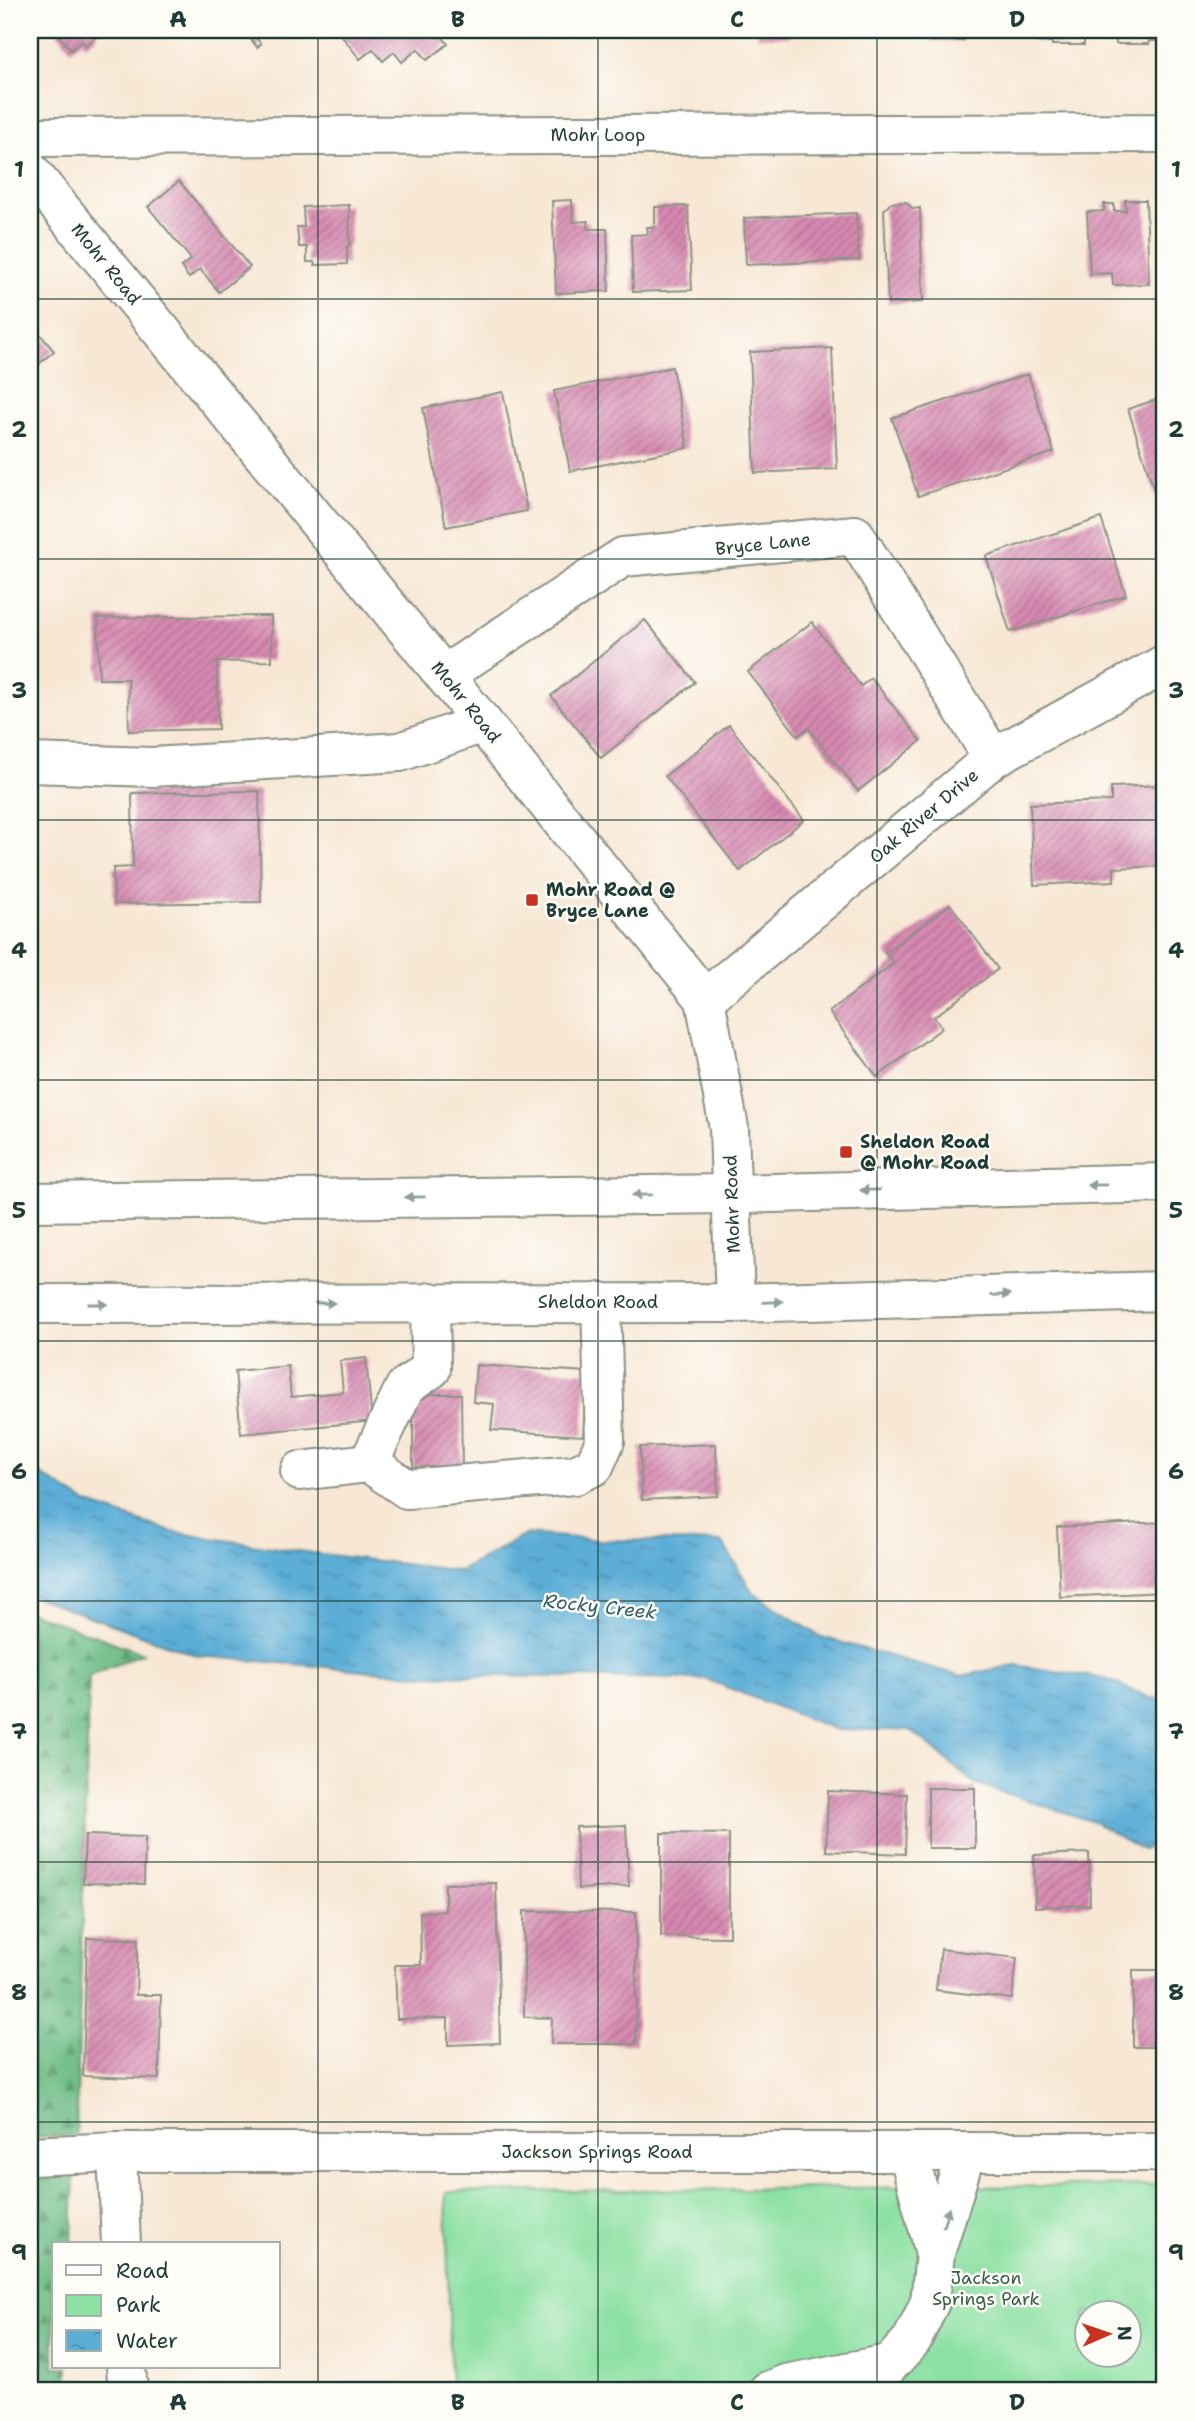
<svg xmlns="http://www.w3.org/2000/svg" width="1195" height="2421" font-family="'Shantell Sans',sans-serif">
  <defs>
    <pattern id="forest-firs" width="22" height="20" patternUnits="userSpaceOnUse" patternTransform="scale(1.75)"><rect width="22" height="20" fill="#70be88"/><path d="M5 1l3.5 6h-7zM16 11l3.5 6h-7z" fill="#5b9c70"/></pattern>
    <pattern id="water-ripples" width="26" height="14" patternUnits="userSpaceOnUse" patternTransform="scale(1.75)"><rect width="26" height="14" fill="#5caed7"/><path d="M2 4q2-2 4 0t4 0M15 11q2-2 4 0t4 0" fill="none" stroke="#4b8faf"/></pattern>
    <pattern id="building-hatch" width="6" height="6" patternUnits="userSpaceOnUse" patternTransform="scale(1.75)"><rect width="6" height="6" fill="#d789b1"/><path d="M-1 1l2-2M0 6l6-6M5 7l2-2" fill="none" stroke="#ae7191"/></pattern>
  </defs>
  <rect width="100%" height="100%" fill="#fdfcf7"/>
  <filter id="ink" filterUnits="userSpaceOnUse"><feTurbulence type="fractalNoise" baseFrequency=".0143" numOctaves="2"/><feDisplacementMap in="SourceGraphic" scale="14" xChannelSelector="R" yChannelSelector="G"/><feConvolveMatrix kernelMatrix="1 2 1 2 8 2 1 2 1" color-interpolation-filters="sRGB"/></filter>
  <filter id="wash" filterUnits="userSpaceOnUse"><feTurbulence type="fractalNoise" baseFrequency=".00686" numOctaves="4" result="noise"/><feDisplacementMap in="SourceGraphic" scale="28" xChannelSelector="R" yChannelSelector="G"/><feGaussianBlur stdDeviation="1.57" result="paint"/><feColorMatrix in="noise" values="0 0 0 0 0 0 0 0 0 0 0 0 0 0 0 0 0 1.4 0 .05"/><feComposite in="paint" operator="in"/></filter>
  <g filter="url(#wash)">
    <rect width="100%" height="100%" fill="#f7e7d4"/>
    <g fill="url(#forest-firs)" stroke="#487e5e" stroke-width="2">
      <path d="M30 1612 143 1653 89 1676 76 2135 30 2137Z"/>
      <path d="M74 2173 72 2244H54V2367H68V2391H30V2175Z"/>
    </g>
    <path fill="#8be0a2" stroke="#558e6b" stroke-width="2" fill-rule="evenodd" d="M1165 2185V2391H451L446 2192ZM1086 2312H1128V2354H1086Z"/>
    <path fill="url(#water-ripples)" stroke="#3e7686" stroke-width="2" d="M30 1468 86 1503 172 1532 297 1551 460 1571 527 1534 600 1540 722 1542 753 1593 821 1637 961 1676 1015 1665 1106 1679 1150 1698 1165 1699V1837L1143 1850 1094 1822 974 1783 911 1730H836L706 1679 420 1675 199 1656 30 1595Z"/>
    <g id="blocks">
      <g fill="url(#building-hatch)">
        <path d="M55 30H97L94 32 98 36 86 45 82 41 71 50Z"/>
        <path d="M244 30H263L255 36 261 44 257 47Z"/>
        <path d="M337 30H437L448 44 427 60 418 49 402 62 394 52 383 61 373 49 360 59Z"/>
        <path d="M757 30H805L804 34H790L789 37H757Z"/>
        <path d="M872 30H905V32L872 33Z"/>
        <path d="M930 30H988V37H963V41H930Z"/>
        <path d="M1018 30H1084V45H1052V42H1035V35L1018 36Z"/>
        <path d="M1116 30H1161V41H1149V44H1116Z"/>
        <path d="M179 181 250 267 219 292 200 269 189 278 181 267 191 259 148 207Z"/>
        <path d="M572 200 573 222 588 221V229H607L609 291 556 293 552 201Z"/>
        <path d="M1125 200H1146L1149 284 1113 285 1112 273 1090 274 1087 212 1104 211V204H1114V211H1126Z"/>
        <path d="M906 202 913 209 920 208 923 302 888 304 884 210 891 203Z"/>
        <path d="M349 205 350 245 347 246V264L315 265 314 262H307V247H299L297 227H304L303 207Z"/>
        <path d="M688 206 692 290 633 292 631 235 648 234 647 227H655V207Z"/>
        <path d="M856 213 859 260 746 265 744 218Z"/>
        <path d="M30 322 54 351 30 372Z"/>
        <path d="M832 348 837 469 755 473 750 352Z"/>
        <path d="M672 367 688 448 570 471 554 391Z"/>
        <path d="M1028 374 1054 452 918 496 892 418Z"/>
        <path d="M503 392 527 511 446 527 423 408Z"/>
        <path d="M1165 397V524L1128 409Z"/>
        <path d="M1101 518 1126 595 1010 632 986 556Z"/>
        <path d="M271 616 272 661 217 662 218 729 129 731 128 679H99L98 618Z"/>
        <path d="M645 620 695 682 601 758 551 696Z"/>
        <path d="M812 622 861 686 871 678 921 741 858 791 808 728 798 736 748 672Z"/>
        <path d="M729 725 804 820 740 871 665 776Z"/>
        <path d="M1165 785V866L1114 868V881L1034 885 1030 804 1111 801V787Z"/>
        <path d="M259 791 261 902 114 904 113 868 133 867 132 793Z"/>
        <path d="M950 904 998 969 934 1017 942 1028 877 1077 829 1012 894 963 885 953Z"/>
        <path d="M366 1358 372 1421 241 1434 235 1371 288 1366 291 1397 343 1392 340 1361Z"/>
        <path d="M476 1365 587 1372 583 1436 491 1430 494 1404 473 1402Z"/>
        <path d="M413 1394H461L462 1468 413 1467Z"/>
        <path d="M716 1444 718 1496 642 1500 640 1447Z"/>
        <path d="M1165 1522V1592L1060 1597 1057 1527Z"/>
        <rect x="928" y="1788" width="47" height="60"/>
        <path d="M828 1791 907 1794 905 1854 826 1851Z"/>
        <path d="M626 1825 629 1886 578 1889 576 1827Z"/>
        <path d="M661 1833 729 1834V1937L661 1936Z"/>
        <path d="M85 1835 145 1837 144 1884 83 1883Z"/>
        <path d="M1089 1853 1090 1905 1035 1907 1034 1855Z"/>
        <path d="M496 1883 500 2043 448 2045V2018L397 2019 395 1965H421L420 1912 445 1911V1884Z"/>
        <path d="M524 1911 636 1912V2044H551L552 2018 524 2017Z"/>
        <path d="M87 1938 138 1939 136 1995H161L159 2079 83 2076Z"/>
        <path d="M941 1949 1017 1958 1012 1999 936 1990Z"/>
        <rect x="1133" y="1970" width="32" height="77"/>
      </g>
    </g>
  </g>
  <g filter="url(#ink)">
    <use href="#blocks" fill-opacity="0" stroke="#8b9284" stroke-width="2"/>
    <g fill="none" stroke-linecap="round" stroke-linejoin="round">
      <defs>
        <g id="minor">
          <path d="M30 137 1163 133 1165 131"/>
          <path d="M30 171 444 675 705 999 729 1128 735 1303"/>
          <path d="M444 675 623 557 855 535 993 758"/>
          <path d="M30 763 152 767 400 752 483 723"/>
          <path d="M705 999 993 758 1165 664"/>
          <path d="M369 1463 407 1489 575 1475 594 1466 605 1441 601 1302"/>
          <path d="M300 1471 369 1463 405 1387 431 1369 430 1302"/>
          <path d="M117 2152 121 2244"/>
          <path d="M908 2152 935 2253 966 2152"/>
          <path d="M30 2156 117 2152H1165"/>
          <path d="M126 2367 128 2391"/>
          <path d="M768 2391 786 2384 888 2364"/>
          <path d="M865 2391 912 2340 930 2302 935 2253"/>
        </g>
        <g id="major">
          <path d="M30 1202 732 1194 1165 1183"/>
          <path d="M30 1304 735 1303 1165 1291"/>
        </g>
      </defs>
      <use href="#minor" stroke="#8b9284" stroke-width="42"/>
      <use href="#major" stroke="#8b9284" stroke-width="42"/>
      <use href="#minor" stroke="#fff" stroke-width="38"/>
      <use href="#major" stroke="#fff" stroke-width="38"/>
    </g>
    <defs><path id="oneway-solid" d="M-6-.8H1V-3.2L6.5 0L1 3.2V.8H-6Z" transform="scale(1.75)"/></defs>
    <g fill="#8f9e9a">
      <use href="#oneway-solid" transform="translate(1097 1185) rotate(179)"/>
      <use href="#oneway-solid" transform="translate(870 1190) rotate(179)"/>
      <use href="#oneway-solid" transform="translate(642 1195) rotate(179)"/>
      <use href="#oneway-solid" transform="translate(415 1197) rotate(179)"/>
      <use href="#oneway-solid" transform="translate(1001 1295) rotate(-2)"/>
      <use href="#oneway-solid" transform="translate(773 1302) rotate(-2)"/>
      <use href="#oneway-solid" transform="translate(325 1303)"/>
      <use href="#oneway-solid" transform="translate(98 1304)"/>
      <use href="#oneway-solid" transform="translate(946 2217) rotate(-73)"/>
    </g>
  </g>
  <path fill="none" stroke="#1f3d34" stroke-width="2" stroke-opacity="0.55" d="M318 30V2391M598 30V2391M877 30V2391M30 299H1165M30 559H1165M30 820H1165M30 1080H1165M30 1341H1165M30 1601H1165M30 1862H1165M30 2122H1165"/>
  <g fill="#c8321e" stroke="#fdfcf7" stroke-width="2.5">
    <rect x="525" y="893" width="14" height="14" rx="3.5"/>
    <rect x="839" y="1145" width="14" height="14" rx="3.5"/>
  </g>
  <g text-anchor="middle" stroke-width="5" stroke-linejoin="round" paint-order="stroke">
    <g font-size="18" fill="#1f3d34" stroke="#fdfcf7">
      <text x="598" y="141">Mohr Loop</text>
      <text transform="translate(106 264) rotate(51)" y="6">Mohr Road</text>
      <text transform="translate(763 544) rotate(-6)" y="6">Bryce Lane</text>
      <text transform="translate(466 702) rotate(51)" y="6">Mohr Road</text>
      <text transform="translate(924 816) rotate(-40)" y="6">Oak River Drive</text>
      <text transform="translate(732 1204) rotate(-92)" y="6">Mohr Road</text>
      <text x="598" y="1308">Sheldon Road</text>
      <text x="597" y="2158">Jackson Springs Road</text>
    </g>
    <g font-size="18" font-weight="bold" fill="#1f3d34" stroke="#fdfcf7" text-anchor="start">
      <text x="546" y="896">Mohr Road @<tspan x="546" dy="21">Bryce Lane</tspan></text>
      <text x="860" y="1148">Sheldon Road<tspan x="860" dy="21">@ Mohr Road</tspan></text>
    </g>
    <g font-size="18" fill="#355e4a" stroke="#fdfcf7">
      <text x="986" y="2284">Jackson<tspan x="986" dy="21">Springs Park</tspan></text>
    </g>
    <g font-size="19" font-style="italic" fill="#315f65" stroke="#fdfcf7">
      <text transform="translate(600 1606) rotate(6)" y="7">Rocky Creek</text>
    </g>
  </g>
  <rect width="1195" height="2421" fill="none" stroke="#fdfcf7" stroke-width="77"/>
  <rect x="52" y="2242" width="228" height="126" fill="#fdfcf7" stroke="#a4b0a9" stroke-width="2"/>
  <rect x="66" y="2265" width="35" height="10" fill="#ffffff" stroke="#a4b0a9" stroke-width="2"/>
  <text x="116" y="2278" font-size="21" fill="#1f3d34">Road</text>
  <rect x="66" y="2295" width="35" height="21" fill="#8be0a2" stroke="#a4b0a9" stroke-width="2"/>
  <text x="116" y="2312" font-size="21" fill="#1f3d34">Park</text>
  <rect x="66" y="2330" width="35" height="21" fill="url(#water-ripples)" stroke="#a4b0a9" stroke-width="2"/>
  <text x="116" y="2348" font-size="21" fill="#1f3d34">Water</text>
  <g transform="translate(1108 2334) rotate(88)"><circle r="33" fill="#fdfcf7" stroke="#a4b0a9" stroke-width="2"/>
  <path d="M0-5L12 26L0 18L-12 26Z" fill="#c8321e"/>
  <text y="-10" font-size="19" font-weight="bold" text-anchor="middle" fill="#1f3d34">N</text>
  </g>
  <rect x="38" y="38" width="1118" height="2344" fill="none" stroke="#1f3d34" stroke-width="2.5"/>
  <g font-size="23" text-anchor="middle" font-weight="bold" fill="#1f3d34">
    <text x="178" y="27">A</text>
    <text x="458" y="27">B</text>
    <text x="737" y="27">C</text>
    <text x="1017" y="27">D</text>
    <text x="19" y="177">1</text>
    <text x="1176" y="177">1</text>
    <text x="19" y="437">2</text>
    <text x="1176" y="437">2</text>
    <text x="19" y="698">3</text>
    <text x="1176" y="698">3</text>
    <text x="19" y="958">4</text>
    <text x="1176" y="958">4</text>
    <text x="19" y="1218">5</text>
    <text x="1176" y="1218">5</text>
    <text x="19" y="1479">6</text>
    <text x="1176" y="1479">6</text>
    <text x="19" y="1739">7</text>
    <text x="1176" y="1739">7</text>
    <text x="19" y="2000">8</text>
    <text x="1176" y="2000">8</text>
    <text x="19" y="2260">9</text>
    <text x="1176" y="2260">9</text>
    <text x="178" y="2410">A</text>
    <text x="458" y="2410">B</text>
    <text x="737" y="2410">C</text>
    <text x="1017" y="2410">D</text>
  </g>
</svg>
